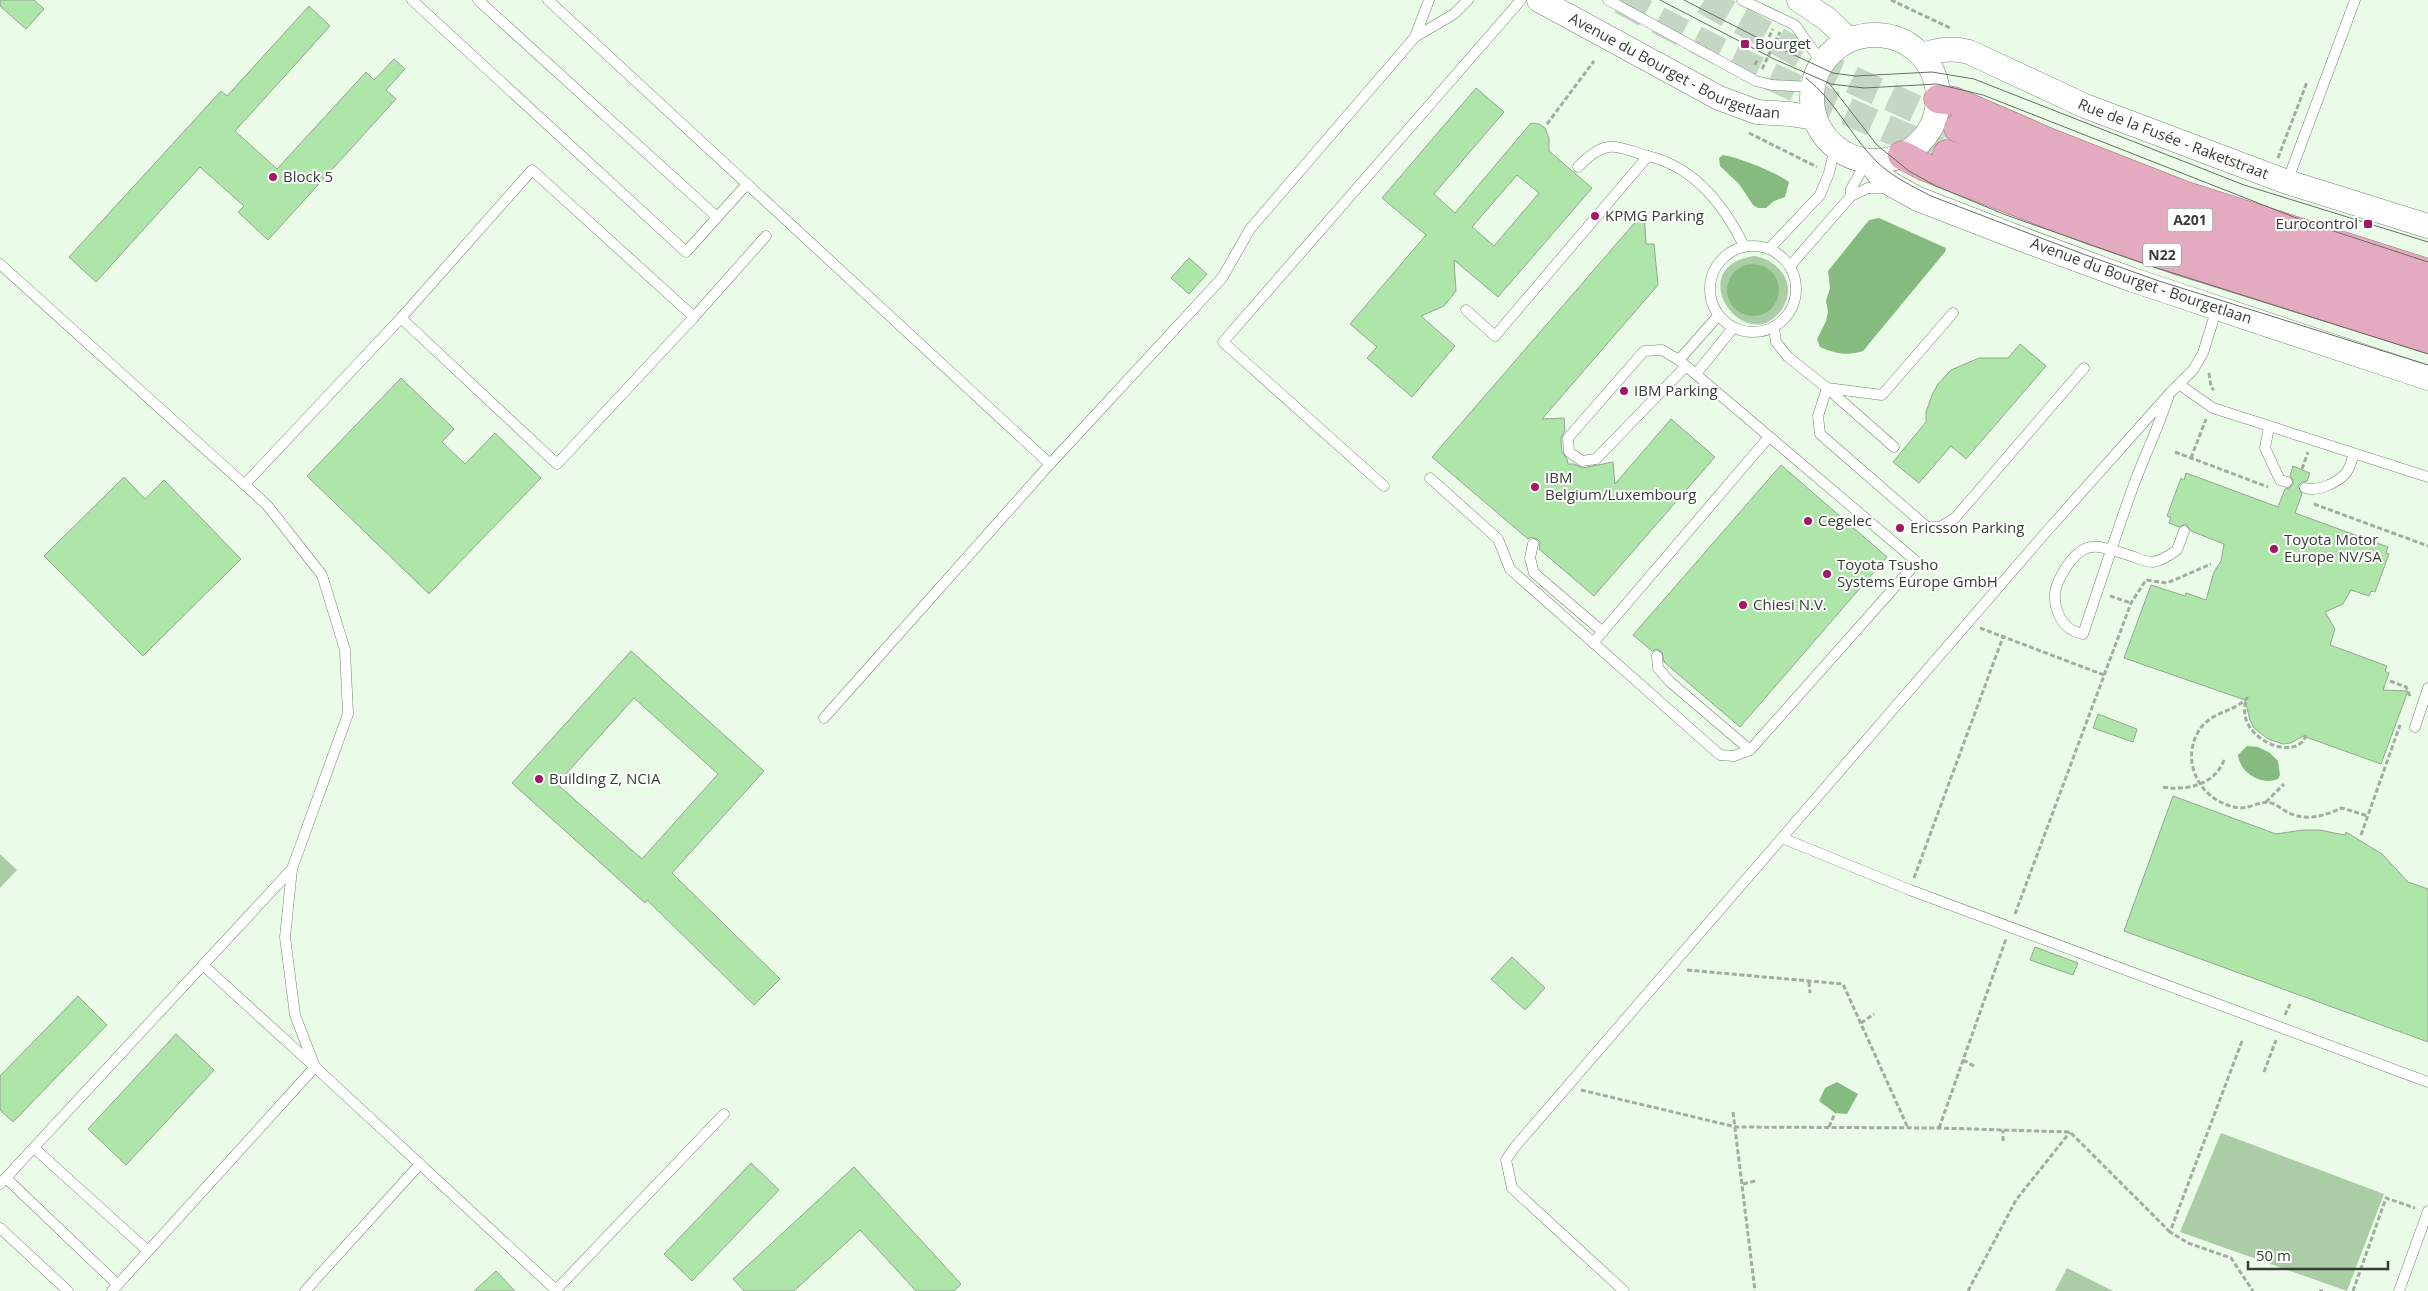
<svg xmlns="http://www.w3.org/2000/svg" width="2428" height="1291" font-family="'Open Sans',sans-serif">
  <rect width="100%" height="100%" fill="#eafce8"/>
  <g fill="#abcda6" fill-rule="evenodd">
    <path d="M1754 256C1780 260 1798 285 1782 309 1746 361 1680 267 1754 256ZM1754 264 1762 266 1776 302 1763 314 1739 268Z"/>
    <path d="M0 854 17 870 0 888Z"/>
    <path d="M2221 1133 2384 1194 2347 1291 2180 1232Z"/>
    <path d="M2067 1268 2113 1291H2055Z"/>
  </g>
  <g fill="#86bb7f">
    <path d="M1723 155C1740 158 1776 172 1789 182L1785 197 1774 201 1766 208H1758L1753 205 1739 184 1720 166 1719 158Z"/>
    <path d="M1879 218 1946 248 1945 252 1863 351C1847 356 1836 354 1820 347L1817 339 1826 321 1828 312 1826 301 1830 288 1828 271 1869 220Z"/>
    <circle cx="1753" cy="290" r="26"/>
    <path d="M2247 746 2258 747 2270 753 2278 761 2280 775 2278 779C2261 786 2240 773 2238 755Z"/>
    <path d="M1837 1082 1858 1094 1847 1114 1835 1113 1819 1101 1825 1088Z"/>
  </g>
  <g fill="#aee5a8" stroke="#96a694" fill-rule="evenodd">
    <path d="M0 0H34L44 9 26 29 0 6Z"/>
    <path d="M309 6 330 26 235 131 277 169 366 72 374 80 394 59 405 69 386 90 396 99 268 240 238 212 244 206 200 167 96 282 69 257 221 91 227 96Z"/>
    <path d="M1476 88 1504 112 1434 194 1455 213 1531 123 1539 124 1545 128 1549 138V151L1592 188 1498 297 1454 260 1456 291 1444 306 1421 316 1455 346 1412 397 1367 358 1377 347 1350 324 1426 235 1382 198ZM1517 175 1539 193 1494 246 1472 227Z"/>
    <path d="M1644 212 1646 244H1654L1658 285 1542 419 1564 418 1565 431 1561 438 1562 452 1567 459 1568 464H1574L1583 468 1613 462 1615 484 1671 419 1715 457 1594 596 1539 549 1540 542 1537 539 1531 537 1528 539 1432 457Z"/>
    <path d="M1189 258 1207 274 1189 294 1171 278Z"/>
    <path d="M2020 344 2046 366 1966 459 1951 446 1919 483 1893 462 1926 422V412L1932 395 1938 384 1951 370 1979 358H2008Z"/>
    <path d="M401 378 454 429 442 442 465 464 495 433 541 478 429 594 307 476Z"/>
    <path d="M1781 465 1887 557 1740 727 1664 662 1662 652 1657 649 1652 651 1633 635Z"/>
    <path d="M2293 466 2310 473 2307 481 2302 482 2298 486 2302 494 2295 513 2388 547 2386 553 2389 554 2375 592 2371 591 2369 596 2351 590 2343 604 2325 612 2335 629 2330 645 2387 666 2385 671 2389 673 2383 690 2408 691 2381 764 2303 736 2291 743 2283 744 2268 739 2254 728 2250 720 2245 700 2124 658 2151 585 2185 596 2186 593 2206 600 2214 572 2221 561 2224 544 2191 531 2186 524 2179 527 2169 523 2171 518 2167 516 2181 478 2184 480 2186 473 2278 507 2285 489 2289 488 2293 484V480L2290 476Z"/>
    <path d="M124 477 145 499 164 480 241 559 143 656 44 556Z"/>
    <path d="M631 651 764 771 672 873 780 979 754 1005 647 900 645 903 512 783ZM634 698 718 774 642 859 557 784Z"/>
    <path d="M2098 714 2137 729 2133 742 2093 728Z"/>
    <path d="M2173 796 2276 834 2303 830H2319L2345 835 2346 832 2382 854 2408 882 2428 889V1042L2124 931Z"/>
    <path d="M2035 947 2078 963 2073 975 2030 960Z"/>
    <path d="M1512 957 1545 988 1525 1010 1491 979Z"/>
    <path d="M78 996 107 1025 13 1122 0 1110V1076Z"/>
    <path d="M176 1034 214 1070 126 1165 88 1129Z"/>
    <path d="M751 1163 779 1190 692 1281 664 1254Z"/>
    <path d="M854 1167 961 1284 954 1291H916L860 1230 794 1291H744L733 1279Z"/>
    <path d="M496 1271 515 1291H474Z"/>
  </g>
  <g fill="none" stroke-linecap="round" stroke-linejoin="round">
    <g stroke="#c6d6c4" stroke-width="28" stroke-dasharray="28 14" stroke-linecap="butt">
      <path d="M1621 0C1726 58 1836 108 1947 154"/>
      <path d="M1704 0 1822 66 1958 128"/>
    </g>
    <defs>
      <g id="service">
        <path d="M412 0 686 252 747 184"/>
        <path d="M478 0 717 217"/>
        <path d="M548 0 1050 464"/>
        <path d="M1608 0 1756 81 1772 85 1812 87"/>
        <path d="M1742 0 1795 25 1822 63"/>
        <path d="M1415 37 1454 14 1468 0"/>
        <path d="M1578 167C1606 138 1614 146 1648 156"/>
        <path d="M2287 182 2355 0"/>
        <path d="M1851 196 1868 188H1887"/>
        <circle cx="1753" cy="289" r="43"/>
        <path d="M1769 249 1820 195 1829 173 1835 148"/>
        <path d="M0 264 267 505 322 575 345 650 348 714 292 869 285 937 295 1015 315 1067 557 1291"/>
        <path d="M1790 266 1851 196V189L1867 161"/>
        <path d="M1466 310 1495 336 1648 156C1695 167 1724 205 1744 246"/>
        <path d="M694 317 766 236"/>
        <path d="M1774 328 1776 342 1788 357 1827 388 1882 395 1953 313"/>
        <path d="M1679 360 1718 316"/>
        <path d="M1696 374 1733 328"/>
        <path d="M2180 385 2213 408 2428 477"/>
        <path d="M2168 398C2158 428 2145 455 2134 484 2116 534 2100 584 2083 634 2070 631 2063 625 2058 613 2053 601 2054 588 2061 576 2083 536 2097 545 2134 557 2139 559 2147 562 2153 562 2161 561 2170 555 2177 550L2184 531"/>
        <path d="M2269 427 2265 448 2280 480 2287 482"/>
        <path d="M1894 447 1827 388 1818 416 1820 434 1927 527H1940L1955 518 2084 368"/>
        <path d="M1430 478 1498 539 1510 569 1720 755 1734 756 1750 750 1917 562 1679 360 1662 350 1644 351 1568 438 1569 452 1582 461 1596 459 1686 366"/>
        <path d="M245 484 401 318 532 170 694 317 557 464 401 318"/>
        <path d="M1384 486 1223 342 1521 0"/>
        <path d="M2305 488C2318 492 2337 483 2346 473 2350 468 2352 459 2354 454"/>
        <path d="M1533 544 1530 558 1534 573 1603 632"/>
        <path d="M1593 643 1768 438"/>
        <path d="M1657 656 1658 668 1669 681 1750 750"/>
        <path d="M824 718 1050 464 1222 278 1250 229 1415 37 1429 0"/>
        <path d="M2415 727 2428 688"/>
        <path d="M1782 838 1910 890 2428 1082"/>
        <path d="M34 1148 148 1251"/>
        <path d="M6 1178 118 1285"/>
        <path d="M0 1184 292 869"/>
        <path d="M0 1228 68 1291"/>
        <path d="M556 1290 724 1114"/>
        <path d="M112 1291 315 1067 203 965"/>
        <path d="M305 1291 420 1164"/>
        <path d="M1624 1291 1512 1188 1506 1160 1514 1148 2047 531 2170 393 2193 370 2203 353 2217 308"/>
        <path d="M2399 1291 2428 1211"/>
      </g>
      <g id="tertiary">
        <path id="s1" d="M1539 0 1719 98 1757 112 1790 114 1815 118"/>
        <path d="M1799 0 1827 19 1848 39"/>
        <circle cx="1875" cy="98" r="63"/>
        <path id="s2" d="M1922 55C1938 50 1953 47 1969 52L2085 106 2287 182 2428 226"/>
        <path id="s3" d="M1869 161 1883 179 1896 187 1918 199 2024 240 2133 280 2428 378"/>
      </g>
      <g id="trunk">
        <path d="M1938 99 1954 101 2051 143 2184 195 2428 273"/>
        <path d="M1958 128 2086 184 2254 241 2428 295"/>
        <path d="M1947 154 2130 223 2428 317"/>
        <path d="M1902 155 1925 167 2090 230 2182 262 2428 339"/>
      </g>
    </defs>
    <use href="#service" stroke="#748472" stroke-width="11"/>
    <use href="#tertiary" stroke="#748472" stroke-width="25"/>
    <use href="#trunk" stroke="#a27785" stroke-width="29"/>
    <g stroke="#a1ae9f" stroke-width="3" stroke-dasharray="5 2.5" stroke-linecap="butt">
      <path d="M1891 0 1950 28"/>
      <path d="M1769 37 1773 29"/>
      <path d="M1755 65 1758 58"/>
      <path d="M1762 69 1780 32"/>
      <path d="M1547 124 1594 61"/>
      <path d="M1749 133 1817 167"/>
      <path d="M2278 158 2307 82"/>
      <path d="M2209 373 2211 387 2214 390"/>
      <path d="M2175 452 2268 487"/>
      <path d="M2191 458 2206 419"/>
      <path d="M2302 469 2308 452"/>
      <path d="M2314 504 2428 546"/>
      <path d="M2110 596 2131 603"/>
      <path d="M1980 628 2104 675"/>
      <path d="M2390 681 2406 687 2410 696"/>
      <path d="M2306 735C2297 765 2231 737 2247 698 2232 714 2207 711 2196 736 2181 769 2206 805 2241 808 2251 808 2262 800 2271 803 2276 804 2282 809 2287 812 2307 822 2323 816 2342 808L2368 816"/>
      <path d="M2163 787C2186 791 2215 785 2224 760"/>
      <path d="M2266 802 2284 784"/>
      <path d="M2361 835 2400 725"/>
      <path d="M1914 878 2003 637"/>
      <path d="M2015 914 2131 603 2146 580 2167 583 2211 564"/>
      <path d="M1687 970 1843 984 1908 1128"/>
      <path d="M1809 982 1810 993"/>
      <path d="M2285 1015 2290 1004"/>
      <path d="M1861 1023 1874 1014"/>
      <path d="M2242 1041 2170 1232 2188 1243 2231 1258 2253 1291"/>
      <path d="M1963 1060 1976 1067"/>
      <path d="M2264 1072 2276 1040"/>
      <path d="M1581 1090 1736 1127 1939 1128 2070 1132 2170 1232"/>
      <path d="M1733 1112 1755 1291"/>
      <path d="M1829 1127 1835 1113"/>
      <path d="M1939 1128 2006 939"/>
      <path d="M2003 1141V1130"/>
      <path d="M1743 1184 1755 1181"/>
      <path d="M1968 1291 2016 1200 2070 1132"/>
      <path d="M2319 1291H2323"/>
      <path d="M2353 1291 2386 1198 2415 1208"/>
    </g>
    <use href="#service" stroke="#fff" stroke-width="10"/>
    <use href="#tertiary" stroke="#fff" stroke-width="24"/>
    <use href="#trunk" stroke="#e3aac0" stroke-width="28"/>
    <g stroke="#656f64" stroke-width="1">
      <path d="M1660 0 1774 59 1831 84 1864 88 1937 84 1983 95 2309 223 2428 262"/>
      <path d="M1684 0 1766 42 1833 73 1855 76 1932 72 1974 79 2244 185 2428 242"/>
      <path d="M1806 78C1835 100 1850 135 1876 161 1891 176 1912 186 1931 196L2083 254 2159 281 2428 365"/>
      <path d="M1828 82 1877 145 1909 171 1936 186 2006 215 2154 267 2428 354"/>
    </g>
  </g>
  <g fill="#a21861" stroke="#fff" stroke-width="2">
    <rect x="1740" y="39" width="10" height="10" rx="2.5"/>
    <circle cx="273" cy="177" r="5"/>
    <circle cx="1595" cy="216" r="5"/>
    <rect x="2363" y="219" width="10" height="10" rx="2.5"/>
    <circle cx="1624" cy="391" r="5"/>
    <circle cx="1535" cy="487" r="5"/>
    <circle cx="1808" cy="521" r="5"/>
    <circle cx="1900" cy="528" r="5"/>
    <circle cx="2274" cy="549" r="5"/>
    <circle cx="1827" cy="574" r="5"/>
    <circle cx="1743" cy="605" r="5"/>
    <circle cx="539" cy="779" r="5"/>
  </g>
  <g text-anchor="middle" stroke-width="4" stroke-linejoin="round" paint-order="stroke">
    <g fill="#fff" stroke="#737872" stroke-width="1">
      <rect x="2167.5" y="208.5" width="45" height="23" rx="4"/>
      <rect x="2143" y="243.5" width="38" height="23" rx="4"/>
    </g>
    <g font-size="14" font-weight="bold" fill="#373e36">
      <text x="2190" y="225">A201</text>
      <text x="2162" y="260">N22</text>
    </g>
    <g font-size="15" fill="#373e36" stroke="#fff" text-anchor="start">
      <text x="1755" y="49">Bourget</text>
      <text x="283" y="182">Block 5</text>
      <text x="1605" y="221">KPMG Parking</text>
      <text x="2358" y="229" text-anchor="end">Eurocontrol</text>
      <text x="1634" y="396">IBM Parking</text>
      <text x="1545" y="483">IBM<tspan x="1545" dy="17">Belgium/Luxembourg</tspan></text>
      <text x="1818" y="526">Cegelec</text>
      <text x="1910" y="533">Ericsson Parking</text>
      <text x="2284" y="545">Toyota Motor<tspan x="2284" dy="17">Europe NV/SA</tspan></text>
      <text x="1837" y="570">Toyota Tsusho<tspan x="1837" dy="17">Systems Europe GmbH</tspan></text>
      <text x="1753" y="610">Chiesi N.V.</text>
      <text x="549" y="784">Building Z, NCIA</text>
    </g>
    <g font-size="15" fill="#373e36" stroke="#fff">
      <text dy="5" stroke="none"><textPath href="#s1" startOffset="152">Avenue du Bourget - Bourgetlaan</textPath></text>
      <text dy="5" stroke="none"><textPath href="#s2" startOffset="270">Rue de la Fusée - Raketstraat</textPath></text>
      <text dy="5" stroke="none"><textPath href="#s3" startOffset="301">Avenue du Bourget - Bourgetlaan</textPath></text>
    </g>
  </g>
  <path d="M2248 1261v8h140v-8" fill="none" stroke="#373e36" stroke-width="2.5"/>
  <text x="2256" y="1261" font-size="15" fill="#373e36" stroke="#ffffff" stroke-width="4" paint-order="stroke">50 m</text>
</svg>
